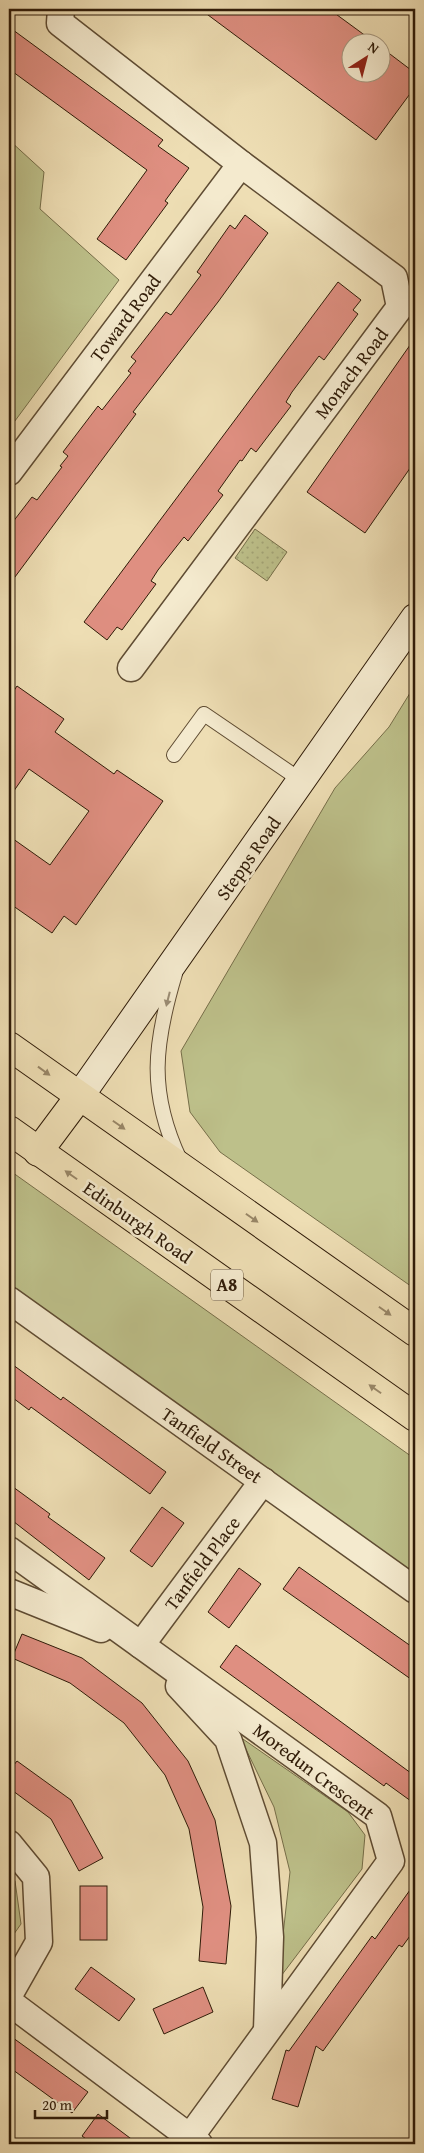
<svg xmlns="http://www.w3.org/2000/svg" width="424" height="2153" font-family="'Gentium Book Plus',serif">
  <defs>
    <pattern id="park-dots" width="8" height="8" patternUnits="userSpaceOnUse" patternTransform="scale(1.25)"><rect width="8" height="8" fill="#bdc08a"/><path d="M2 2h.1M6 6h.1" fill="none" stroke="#a3a476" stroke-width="1.8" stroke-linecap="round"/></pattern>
  </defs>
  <rect width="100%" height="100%" fill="#eedeb4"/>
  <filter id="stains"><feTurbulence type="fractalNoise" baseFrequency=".004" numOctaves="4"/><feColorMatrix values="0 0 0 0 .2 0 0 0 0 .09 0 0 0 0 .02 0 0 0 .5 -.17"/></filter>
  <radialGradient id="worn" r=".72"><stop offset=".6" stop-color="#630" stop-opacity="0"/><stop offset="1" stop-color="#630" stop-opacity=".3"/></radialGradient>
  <g fill="#bdc08a" stroke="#766e49">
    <path d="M9 140 44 172 40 209 119 280 9 429Z"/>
    <path d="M415 685V1289L220 1152 190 1112 181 1051 335 788 389 727Z"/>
    <path d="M9 1170 415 1459V1576L9 1285Z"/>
    <path d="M240 1737 348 1812 365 1835 362 1869 278 1980 290 1872 274 1807Z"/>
    <path d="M9 1873 15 1881 21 1924 9 1941Z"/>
  </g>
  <path fill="url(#park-dots)" stroke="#766e49" d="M255 529 287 552 267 581 235 558Z"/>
  <g fill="#df8f81" stroke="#2f1b08">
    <path d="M200 9H329L374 42H352V72H382V48L415 73V87L376 140Z"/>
    <path d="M9 27 163 140 158 146 189 168 165 201 168 203 126 260 97 239 147 170 9 69Z"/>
    <path d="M245 215 268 233 218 302 133 412 136 414 9 585V527L32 497 37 500 62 467 60 466 68 456 63 452 98 406 102 410 131 373 128 371 136 361 131 357 166 312 171 315 201 275 197 272 230 225 235 229Z"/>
    <path d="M338 282 361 300 353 310 358 314 324 360 319 356 292 392 286 402 291 406 256 452 251 448 242 461 240 460 218 491 223 495 188 541 184 537 158 570 151 581 156 584 122 630 117 627 107 640 84 622Z"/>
    <path d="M415 338V461L365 533 307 492Z"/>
    <path d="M17 686 64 719 55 732 114 774 117 770 163 801 76 925 64 916 52 933 9 903V836L50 865 89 811 29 769 9 798V698Z"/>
    <path d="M9 1362 61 1400 63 1397 166 1472 150 1494 31 1407 29 1410 9 1395Z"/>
    <path d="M9 1484 50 1514 48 1517 105 1558 89 1580 9 1518Z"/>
    <path d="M162 1507 184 1523 152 1567 130 1551Z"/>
    <path d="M299 1567 415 1649V1682L283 1589Z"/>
    <path d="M239 1568 261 1584 229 1628 208 1612Z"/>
    <path d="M22 1634 82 1658 142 1703 188 1761 215 1820 231 1906 226 1964 199 1961 203 1907 189 1829 165 1775 124 1723 70 1683 12 1658Z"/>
    <path d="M236 1645 415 1776V1804L386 1783 384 1786 220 1667Z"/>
    <path d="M17 1761 71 1800 103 1858 79 1871 51 1819 9 1788V1771Z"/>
    <path d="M415 1883V1929L402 1947 399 1945 323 2051 316 2046 298 2107 272 2099 286 2050 289 2051 372 1936 375 1939Z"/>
    <rect x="80" y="1886" width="27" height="54"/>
    <path d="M91 1967 135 1999 119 2021 75 1989Z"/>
    <path d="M203 1987 213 2012 164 2034 153 2009Z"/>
    <path d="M9 2035 88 2092 72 2113 9 2067Z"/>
    <path d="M98 2114 138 2144H93L82 2136Z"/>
  </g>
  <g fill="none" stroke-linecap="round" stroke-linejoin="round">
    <defs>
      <g id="lane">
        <path d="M174 755 204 714 302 781"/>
        <path d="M175 974C154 1044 148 1092 180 1160"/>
      </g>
      <g id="street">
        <path d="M61 9 60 23 241 164 394 278 400 307 131 668"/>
        <path d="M9 472 241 164"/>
        <path d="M9 1300 415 1590"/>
        <path d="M9 1550 378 1816 391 1861 190 2137"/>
        <path d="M9 1592 101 1629"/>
        <path d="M141 1645 263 1481"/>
        <path d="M179 1686 228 1739 263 1843 270 1937 267 2030"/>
        <path d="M9 1844 36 1877 39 1942 9 1995"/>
        <path d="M9 2002 199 2144"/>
      </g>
      <path id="secondary" d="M79 1097 415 618"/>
      <g id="primary">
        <path d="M9 1046 415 1332"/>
        <path d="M9 1130 415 1417"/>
        <path d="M38 1152 79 1097"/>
      </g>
    </defs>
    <use href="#lane" stroke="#5f4c33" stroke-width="16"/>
    <use href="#street" stroke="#5f4c33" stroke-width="29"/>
    <use href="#secondary" stroke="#2f1b08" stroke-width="30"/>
    <use href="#primary" stroke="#2f1b08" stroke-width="30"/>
    <use href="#lane" stroke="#f4eace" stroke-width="14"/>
    <use href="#street" stroke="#f4eace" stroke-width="26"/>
    <use href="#secondary" stroke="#f4eace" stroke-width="28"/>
    <use href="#primary" stroke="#eedeb4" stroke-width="28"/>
  </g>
  <defs><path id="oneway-solid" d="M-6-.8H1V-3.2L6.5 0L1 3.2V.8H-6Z" transform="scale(1.25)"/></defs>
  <use fill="#9b8d75" href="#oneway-solid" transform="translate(168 999) rotate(104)"/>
  <g fill="#988667">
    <use href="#oneway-solid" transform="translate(44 1071) rotate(36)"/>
    <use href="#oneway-solid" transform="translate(119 1125) rotate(35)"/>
    <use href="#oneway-solid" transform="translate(71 1175) rotate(-145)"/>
    <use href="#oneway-solid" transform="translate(252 1218) rotate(35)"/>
    <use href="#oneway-solid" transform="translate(385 1311) rotate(35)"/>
    <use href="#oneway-solid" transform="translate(375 1389) rotate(-145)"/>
  </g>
  <g text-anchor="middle" stroke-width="5" stroke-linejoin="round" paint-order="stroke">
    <rect fill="#f4eace" stroke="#6a5943" stroke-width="1" x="211" y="1269.5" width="32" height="31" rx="4"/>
    <g font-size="18" font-weight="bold" fill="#2f1b08">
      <text x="227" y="1291">A8</text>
    </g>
    <g font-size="19" fill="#2f1b08" stroke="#f4eace">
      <text transform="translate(125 318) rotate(-53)" y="7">Toward Road</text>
      <text transform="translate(351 373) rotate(-53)" y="7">Monach Road</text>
      <text transform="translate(248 858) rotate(-55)" y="7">Stepps Road</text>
      <text transform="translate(138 1222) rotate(35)" y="7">Edinburgh Road</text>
      <text transform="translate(212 1445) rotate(35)" y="7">Tanfield Street</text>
      <text transform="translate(202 1563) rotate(-53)" y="7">Tanfield Place</text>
      <text transform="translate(314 1771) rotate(37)" y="7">Moredun Crescent</text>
    </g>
  </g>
  <rect width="424" height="2153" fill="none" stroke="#eedeb4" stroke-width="30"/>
  <rect x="10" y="10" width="404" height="2133" fill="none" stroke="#2f1b08" stroke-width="2.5"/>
  <rect x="15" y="15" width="394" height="2123" fill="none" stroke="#2f1b08"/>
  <g transform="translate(366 58) rotate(36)"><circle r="24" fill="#f4eace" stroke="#a5977f"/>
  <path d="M0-4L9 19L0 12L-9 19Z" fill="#8f2418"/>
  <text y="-8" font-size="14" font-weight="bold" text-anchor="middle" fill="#2f1b08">N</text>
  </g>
  <path d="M35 2110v8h72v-8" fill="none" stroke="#2f1b08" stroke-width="2.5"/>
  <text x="42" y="2110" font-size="15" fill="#2f1b08" stroke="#f4eace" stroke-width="4" paint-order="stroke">20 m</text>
  <rect width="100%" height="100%" filter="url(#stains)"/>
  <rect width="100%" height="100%" fill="url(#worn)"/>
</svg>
